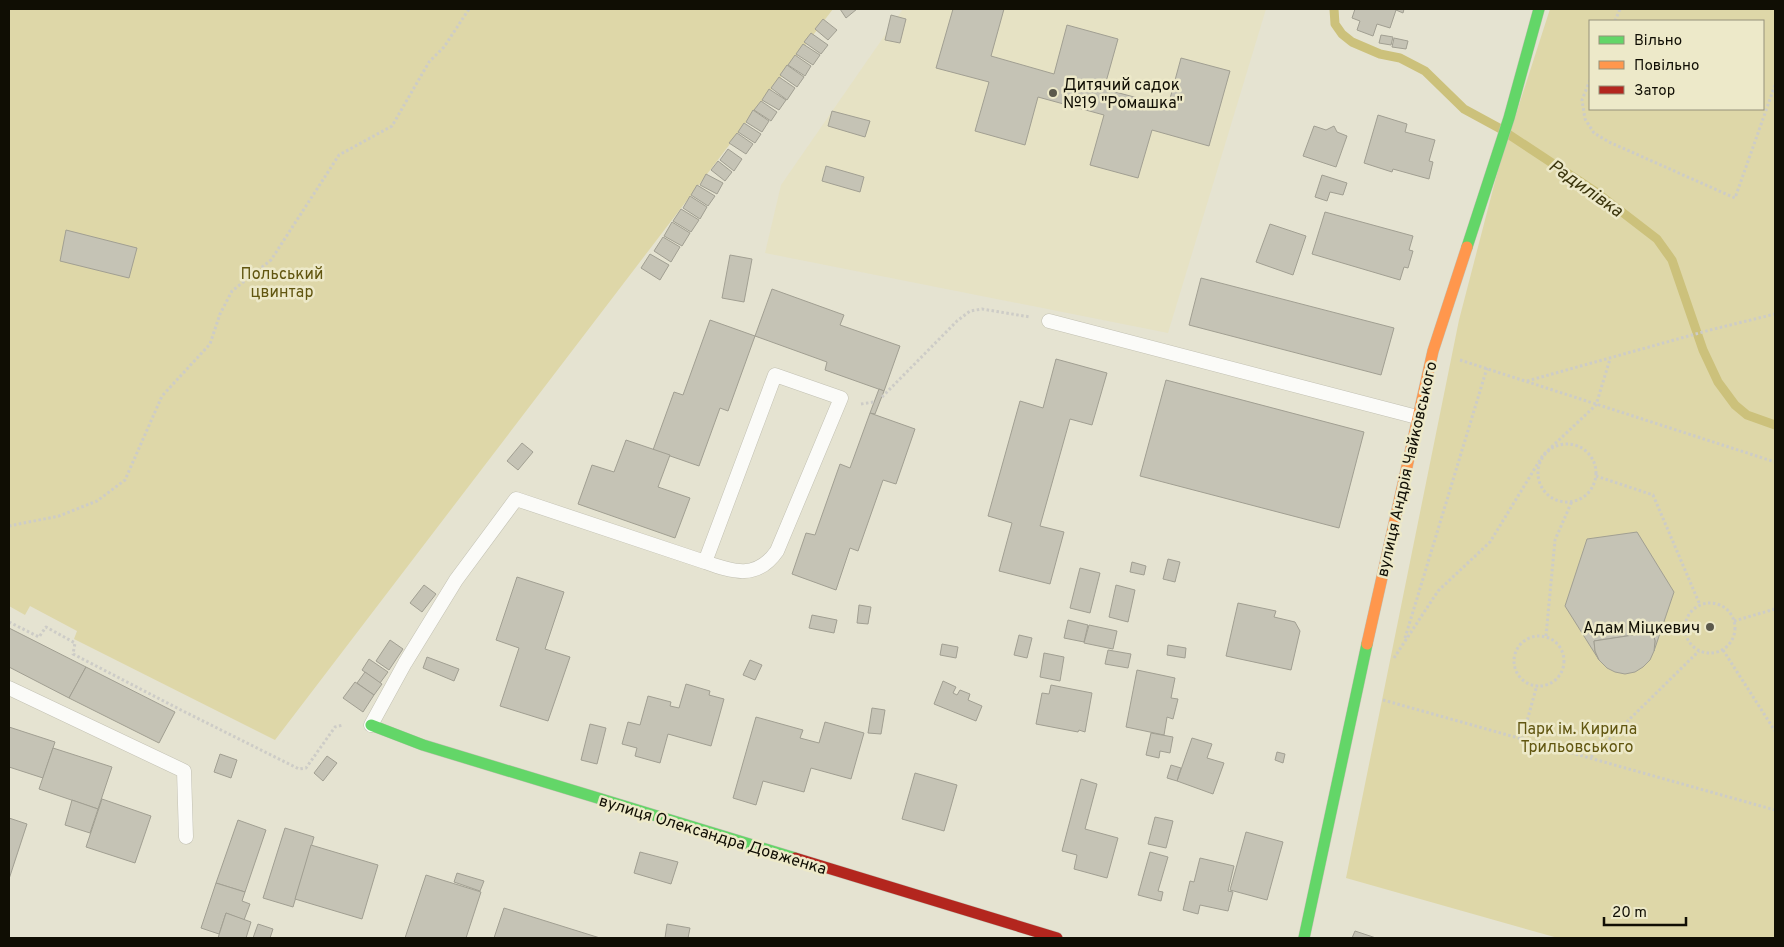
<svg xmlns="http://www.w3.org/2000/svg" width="1784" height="947" font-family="Overpass,sans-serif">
  <rect width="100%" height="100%" fill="#e5e3d1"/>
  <path fill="#e6e2c4" d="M903 9H1266L1168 333 765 253 781 185Z"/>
  <g fill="#ded7a8" fill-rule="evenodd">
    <path d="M9 9H833L275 740 74 639 77 631 30 606 25 615 9 606Z"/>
    <path d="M1550 9H1775V938H1558L1346 878 1459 320 1498 170ZM1590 21H1763V109H1590Z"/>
  </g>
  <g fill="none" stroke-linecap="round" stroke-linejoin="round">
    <path stroke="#ccc17b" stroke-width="9" d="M1334 9 1335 24 1342 34 1352 42 1380 54 1400 58 1425 71 1464 109 1499 128 1596 192 1657 239 1672 260 1703 350 1718 382 1735 405 1747 415 1775 425"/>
  </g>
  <g fill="#c5c3b5" stroke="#a19f92">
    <path d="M840 9H857L846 18Z"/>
    <path d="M953 9H1004L991 56 1054 74 1067 25 1118 39 1104 89 1168 106 1181 58 1230 71 1209 146 1152 130 1138 178 1090 165 1104 115 1038 97 1025 145 975 131 989 82 936 68Z"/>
    <path d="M1355 9H1404L1403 13 1396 10 1390 28 1377 24 1373 36 1357 30 1360 21 1352 18Z"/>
    <path d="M891 15 906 19 900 43 885 40Z"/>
    <path d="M823 19 837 30 828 40 815 29Z"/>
    <path d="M811 33 828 45 821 54 804 42Z"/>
    <path d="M1381 35 1393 37 1391 45 1379 43Z"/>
    <path d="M1394 38 1408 41 1406 49 1392 47Z"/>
    <path d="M803 44 820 55 813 65 796 54Z"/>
    <path d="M795 55 811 66 805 76 788 65Z"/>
    <path d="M787 65 804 77 797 87 780 75Z"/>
    <path d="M779 77 795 88 787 100 771 88Z"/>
    <path d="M769 89 786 100 779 110 762 100Z"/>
    <path d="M761 101 777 112 771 121 754 110Z"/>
    <path d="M753 110 769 121 762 132 746 122Z"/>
    <path d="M832 111 870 121 865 137 828 126Z"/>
    <path d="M1378 115 1407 124 1405 132 1435 140 1429 161 1433 162 1429 179 1393 169 1392 172 1364 163Z"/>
    <path d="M744 123 761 134 755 143 738 132Z"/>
    <path d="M1314 126 1326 130 1334 126 1337 132 1347 136 1336 167 1303 156Z"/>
    <path d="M737 133 753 144 746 154 729 143Z"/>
    <path d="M728 149 742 159 734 171 720 160Z"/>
    <path d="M718 161 732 172 725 181 711 170Z"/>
    <path d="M826 166 864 177 860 192 822 181Z"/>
    <path d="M706 174 723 183 717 194 700 185Z"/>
    <path d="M1322 175 1347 183 1343 195 1330 192 1327 201 1315 197Z"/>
    <path d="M697 185 715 196 708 206 691 195Z"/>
    <path d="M690 196 707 207 700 219 683 208Z"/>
    <path d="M681 209 699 220 691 232 673 221Z"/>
    <path d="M1325 212 1413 236 1409 250 1413 251 1408 268 1404 267 1400 280 1312 254Z"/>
    <path d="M672 222 690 233 682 246 664 236Z"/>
    <path d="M1270 224 1306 236 1293 275 1256 262Z"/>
    <path d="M66 230 137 248 129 278 60 261Z"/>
    <path d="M663 237 680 247 671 262 654 251Z"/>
    <path d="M650 254 669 265 660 280 641 268Z"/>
    <path d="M730 255 752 259 744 302 722 298Z"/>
    <path d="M1201 278 1394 328 1381 375 1189 325Z"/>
    <path d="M772 289 844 315 840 325 900 346 884 391 825 370 827 362 755 336Z"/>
    <path d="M710 320 755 336 728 411 720 408 699 466 653 450 674 392 683 395Z"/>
    <path d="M1056 359 1107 373 1092 425 1070 419 1040 526 1064 532 1050 584 999 571 1012 523 988 516 1020 401 1043 408Z"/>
    <path d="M1166 380 1364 432 1339 528 1140 476Z"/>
    <path d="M879 389 884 391 875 414 870 413Z"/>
    <path d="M870 413 915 429 896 484 883 480 858 551 850 548 836 590 792 574 806 533 815 535 840 464 850 468Z"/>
    <path d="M626 440 670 455 658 487 690 498 675 538 578 504 592 465 614 472Z"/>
    <path d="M522 443 533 452 518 470 507 461Z"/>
    <path d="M1637 532 1674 592 1654 651 1655 641 1653 632 1594 641 1595 651 1599 660 1565 606 1587 539Z"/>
    <path d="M1168 559 1180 562 1175 582 1163 579Z"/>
    <path d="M1132 562 1146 566 1144 575 1130 572Z"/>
    <path d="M1080 568 1100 573 1090 613 1070 608Z"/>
    <path d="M517 577 564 592 545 649 570 657 548 721 500 706 519 648 496 640Z"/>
    <path d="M424 585 436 594 422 612 410 603Z"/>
    <path d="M1116 585 1135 590 1128 622 1109 617Z"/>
    <path d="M1238 603 1276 611 1274 617 1295 622 1300 631 1291 670 1226 656Z"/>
    <path d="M859 605 871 607 868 624 857 623Z"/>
    <path d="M812 615 837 620 834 633 809 628Z"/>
    <path d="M1068 620 1088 625 1084 642 1064 638Z"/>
    <path d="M1089 625 1117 631 1113 649 1084 643Z"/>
    <path d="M9 628 86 667 69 698 9 667Z"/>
    <path d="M1653 632 1655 641 1654 651 1650 660 1643 667 1635 672 1625 674 1615 672 1607 668 1599 660 1595 651 1594 641Z"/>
    <path d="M1019 635 1032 638 1027 658 1014 655Z"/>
    <path d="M390 640 403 649 389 670 376 661Z"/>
    <path d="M942 644 958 647 956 658 940 655Z"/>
    <path d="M1168 645 1186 648 1185 658 1167 655Z"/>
    <path d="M1108 650 1131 654 1128 668 1105 664Z"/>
    <path d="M1044 653 1064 657 1060 681 1040 677Z"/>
    <path d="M427 657 459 669 454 681 423 668Z"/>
    <path d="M369 659 388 672 380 683 362 670Z"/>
    <path d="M750 660 762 665 755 680 743 675Z"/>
    <path d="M86 667 175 712 159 743 69 698Z"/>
    <path d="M1137 670 1175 678 1171 698 1178 699 1173 719 1167 717 1164 735 1126 727Z"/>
    <path d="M365 672 382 684 374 695 357 683Z"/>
    <path d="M943 681 956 687 953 693 957 695 960 690 970 694 968 700 982 706 976 721 934 704Z"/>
    <path d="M355 682 374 695 363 712 343 698Z"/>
    <path d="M686 684 710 691 709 695 724 699 711 746 668 734 660 763 635 756 637 748 622 744 628 722 640 725 648 696 671 702 670 706 679 708Z"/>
    <path d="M1051 685 1092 693 1085 732 1079 730 1078 732 1036 724 1042 693 1049 694Z"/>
    <path d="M872 708 885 710 881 734 868 733Z"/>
    <path d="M756 717 803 730 800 738 819 743 825 722 864 733 851 779 811 768 804 792 763 781 756 805 733 798Z"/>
    <path d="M590 724 606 728 597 764 581 760Z"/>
    <path d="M9 727 55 742 43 778 9 767Z"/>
    <path d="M1151 733 1173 737 1170 753 1160 751 1159 758 1146 755Z"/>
    <path d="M1192 738 1212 744 1207 758 1224 763 1213 794 1177 781Z"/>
    <path d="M53 748 112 767 98 809 39 789Z"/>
    <path d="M1277 752 1285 754 1283 763 1275 760Z"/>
    <path d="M220 754 237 760 231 778 214 772Z"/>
    <path d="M327 756 337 763 323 781 314 773Z"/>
    <path d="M1171 765 1181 768 1177 781 1167 778Z"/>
    <path d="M915 773 957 785 944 831 902 819Z"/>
    <path d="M1081 779 1097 784 1085 829 1118 838 1107 878 1074 869 1077 855 1062 851Z"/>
    <path d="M102 799 151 816 135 863 86 847Z"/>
    <path d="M72 800 98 809 90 833 65 825Z"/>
    <path d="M1155 817 1173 821 1166 848 1148 844Z"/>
    <path d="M9 818 27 824 9 879Z"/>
    <path d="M238 820 266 830 245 892 216 883Z"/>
    <path d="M285 828 314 837 293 907 263 898Z"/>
    <path d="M1246 832 1283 842 1267 900 1230 890Z"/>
    <path d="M311 845 378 865 362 919 295 899Z"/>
    <path d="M640 852 678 862 671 884 634 873Z"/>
    <path d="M1150 852 1168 857 1158 891 1163 892 1161 901 1138 895Z"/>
    <path d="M1200 858 1234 866 1228 891 1233 892 1228 911 1200 905 1198 914 1183 910 1190 881 1194 882Z"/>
    <path d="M457 873 484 881 480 891 454 882Z"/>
    <path d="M426 875 481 892 466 938H405Z"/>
    <path d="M216 883 245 892 242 901 250 904 244 920 226 913 219 934 201 928Z"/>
    <path d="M504 908 600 938H494Z"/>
    <path d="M226 913 251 922 246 938H218Z"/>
    <path d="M258 924 273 929 270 938H253Z"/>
    <path d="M667 924 690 928 688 938H665Z"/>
    <path d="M1355 931 1376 938H1352Z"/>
  </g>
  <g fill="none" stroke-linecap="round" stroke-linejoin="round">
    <defs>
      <g id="lane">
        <path d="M1049 321 1417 417"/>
        <path d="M9 688 184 771 186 837"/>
        <path d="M371 725 405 663 456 580 516 499 705 562 775 375 841 398 777 551C757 580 733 572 705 562"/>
      </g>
      <g id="fast">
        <path d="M1467 247 1509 118 1539 9"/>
        <path d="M371 725 423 745 795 858"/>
        <path d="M1304 938 1367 644"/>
      </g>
      <path id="slow" d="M1367 644 1433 351 1467 247"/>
      <path id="jam" d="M795 858 1057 938"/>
    </defs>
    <use href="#lane" stroke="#c2c0b2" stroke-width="15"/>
    <use href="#fast" stroke="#c2c0b2" stroke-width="12"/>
    <use href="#slow" stroke="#c2c0b2" stroke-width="12"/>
    <use href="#jam" stroke="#c2c0b2" stroke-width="12"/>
    <g stroke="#cdccc7" stroke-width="3" stroke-dasharray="2.5 2.5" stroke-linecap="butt">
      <path d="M1615 21 1620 9"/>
      <path d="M1590 80 1582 100 1585 119 1594 133 1609 142 1735 198 1775 85"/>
      <path d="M1460 360 1775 462"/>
      <path d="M1527 381 1710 330 1775 314"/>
      <path d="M882 397 957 321 970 311 982 309 1030 317"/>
      <path d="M861 404 874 402"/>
      <circle cx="1567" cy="473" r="29"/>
      <path d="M1596 476 1653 495 1700 605"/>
      <path d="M9 526 59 516 97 501 125 480 162 396 210 344 220 314 232 291 271 260 339 155 392 126 429 62 444 47 469 9"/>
      <circle cx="1710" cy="628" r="25"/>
      <path d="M1734 621 1775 609"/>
      <path d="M9 622 39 637 46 627 75 643 73 654 181 710 299 769 306 768 335 727 343 725"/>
      <path d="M1546 636 1555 540 1572 501"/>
      <circle cx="1539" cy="661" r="25"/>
      <path d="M1405 638 1487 368"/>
      <path d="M1723 650 1775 731"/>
      <path d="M1394 658 1438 591 1490 542 1543 455 1596 405 1610 359"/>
      <path d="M1383 700 1775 810"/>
      <path d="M1522 739 1537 685"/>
      <path d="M1591 757 1699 651"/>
    </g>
    <use href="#lane" stroke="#fbfbf8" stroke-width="14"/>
    <use href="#fast" stroke="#63d668" stroke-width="11"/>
    <use href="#slow" stroke="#ff974d" stroke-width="11"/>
    <use href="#jam" stroke="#b3261e" stroke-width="11"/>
  </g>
  <g fill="#5b594c" stroke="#ede9c9" stroke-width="2">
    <circle cx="1053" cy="93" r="5"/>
    <circle cx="1710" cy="627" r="5"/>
  </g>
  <g text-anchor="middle" stroke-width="5" stroke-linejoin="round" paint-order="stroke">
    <g font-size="16" fill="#100e04" stroke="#ede9c9" text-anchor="start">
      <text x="1063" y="90">Дитячий садок<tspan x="1063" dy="18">№19 "Ромашка"</tspan></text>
      <text x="1700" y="633" text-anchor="end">Адам Міцкевич</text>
    </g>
    <g font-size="16" fill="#615610" stroke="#ede9c9">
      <text x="282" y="279">Польський<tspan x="282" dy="18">цвинтар</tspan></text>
      <text x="1577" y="734">Парк ім. Кирила<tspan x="1577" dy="18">Трильовського</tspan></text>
    </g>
    <g font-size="16" fill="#100e04" stroke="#ede9c9">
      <text transform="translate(1406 469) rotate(-77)" y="6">вулиця Андрія Чайковського</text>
      <text transform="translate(713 834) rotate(17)" y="6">вулиця Олександра Довженка</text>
    </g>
    <g font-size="18" font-style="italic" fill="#3a340c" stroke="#ede9c9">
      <text transform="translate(1586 188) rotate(35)" y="6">Радилівка</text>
    </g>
  </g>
  <rect width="1784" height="947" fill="none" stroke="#100e04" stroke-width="20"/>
  <rect x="1589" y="20" width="175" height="90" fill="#ede9c9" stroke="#95917a"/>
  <rect x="1599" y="36" width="25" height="8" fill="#63d668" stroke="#95917a"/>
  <text x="1634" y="45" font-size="15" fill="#100e04">Вільно</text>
  <rect x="1599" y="61" width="25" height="8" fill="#ff974d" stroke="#95917a"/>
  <text x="1634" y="70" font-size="15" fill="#100e04">Повільно</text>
  <rect x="1599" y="86" width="25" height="8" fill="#b3261e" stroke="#95917a"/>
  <text x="1634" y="95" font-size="15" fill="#100e04">Затор</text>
  <path d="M1604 917v8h82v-8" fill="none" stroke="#100e04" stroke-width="2.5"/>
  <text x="1612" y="917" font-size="15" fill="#100e04" stroke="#ede9c9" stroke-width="4" paint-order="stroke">20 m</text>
</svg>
